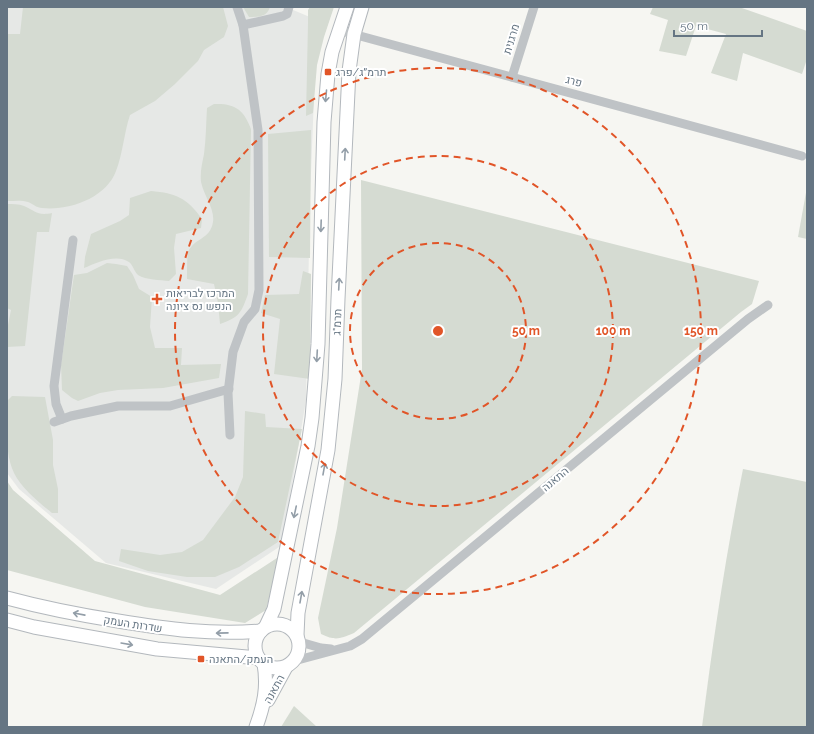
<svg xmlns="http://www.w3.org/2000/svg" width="814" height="734" font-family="Raleway,Heebo,sans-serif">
  <rect width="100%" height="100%" fill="#f6f6f2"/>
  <path fill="#e6e8e6" d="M7 7H286L317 20 310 198 306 400 282 545 216 589 106 563 19 489 7 473Z"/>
  <g fill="#d5dbd2">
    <path d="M23 7H223L228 26 224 37 204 50 198 61 175 84 155 101 130 115C124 133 123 153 116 171 106 198 69 211 42 208 37 208 33 204 28 202 22 200 14 201 7 201V34H20Z"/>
    <path d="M243 7H270C267 17 258 17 249 17Z"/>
    <path d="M310 7H334L324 37 317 65 313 113 306 116 308 23V10Z"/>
    <path d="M653 7H739L807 31V59L802 74 743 53 737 81 711 73 726 34 696 26 686 56 659 51 668 20 650 14Z"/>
    <path d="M214 104C235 103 244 110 251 129L248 294C241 313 240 317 220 324L218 303 214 284 187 279C187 274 187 255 188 252 195 237 210 240 213 222 215 209 204 196 201 182 200 172 202 164 204 154 206 139 206 124 207 108Z"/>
    <path d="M311 130 310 258 269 257 268 134Z"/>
    <path d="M361 180 759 281 752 304 741 312 354 633C339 639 336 641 321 634L318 618 337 528 362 369Z"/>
    <path d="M807 187V239L798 237Z"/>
    <path d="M151 191C176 193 187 198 202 219L201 228 176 234 174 248 176 274 169 281C160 280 146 280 138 275 134 271 133 265 129 262 116 253 96 263 84 268L85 257 91 234 120 221 129 215 130 198Z"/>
    <path d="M7 204C12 204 19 204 24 206 36 211 37 216 52 213L49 232H37L25 346 7 347V330L11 310 7 308Z"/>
    <path d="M107 263 116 264 127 266 133 275 139 289 152 297 150 327 155 348H182L181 365 221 364 219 378 163 388 118 390 100 393 78 401 72 398 62 390 61 365 74 275 87 273Z"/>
    <path d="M303 271 311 274 310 379 274 374 280 319 261 313 265 295 299 294Z"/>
    <path d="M12 396 45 397 53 440V465L58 489V513H52C40 503 21 488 14 473 4 451 7 425 7 401Z"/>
    <path d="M245 411 265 414 266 427 302 429 278 542 239 567 215 577H187L148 571 119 561 121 549 160 555 182 552 203 540 235 497 243 477Z"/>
    <path d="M743 469 807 482V727H702C713 640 726 554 743 469Z"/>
    <path d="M7 481 13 490 95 561 220 595 280 556 266 610 245 623 145 607 7 570Z"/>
    <path d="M294 706 317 727H281Z"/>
  </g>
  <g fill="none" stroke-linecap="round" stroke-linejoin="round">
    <defs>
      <g id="secondary">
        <path d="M7 598C44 608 80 615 118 621 167 629 211 635 261 631"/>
        <path d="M7 620 34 627 157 649 258 658"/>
        <circle cx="277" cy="646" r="22"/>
        <path d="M266 626 274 609 308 446 312 418 318 344 324 122 328 74 332 52 347 7"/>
        <path d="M297 635 298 613 328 450 335 379 338 299 349 71 354 34 362 7"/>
        <path d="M268 700 286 667"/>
        <path d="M256 727C264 705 268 687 264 664"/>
      </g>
    </defs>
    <use href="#secondary" stroke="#b3b8bd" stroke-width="15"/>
    <g stroke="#bfc3c6" stroke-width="9">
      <path d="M243 25 283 16 287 14 289 7"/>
      <path d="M338 30 802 156"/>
      <path d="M512 77 534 7"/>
      <path d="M62 419 56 404 54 386 73 240"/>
      <path d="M54 422 71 416 118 406H170L229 389"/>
      <path d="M230 435 228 393 233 352 244 322 255 309 259 290 258 130 243 25 237 7"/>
      <path d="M300 642 321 648 331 649"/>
      <path d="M294 661 350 646 362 639 748 319 768 305"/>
    </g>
    <use href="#secondary" stroke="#fff" stroke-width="13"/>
  </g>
  <defs><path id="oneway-shaft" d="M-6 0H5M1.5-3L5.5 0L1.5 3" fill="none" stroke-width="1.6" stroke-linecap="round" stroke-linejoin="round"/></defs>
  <g stroke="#939ea8">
    <use href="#oneway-shaft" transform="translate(326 96) rotate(95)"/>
    <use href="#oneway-shaft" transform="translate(345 154) rotate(-87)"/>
    <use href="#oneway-shaft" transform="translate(321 226) rotate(92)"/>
    <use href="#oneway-shaft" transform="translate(339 284) rotate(-87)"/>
    <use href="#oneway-shaft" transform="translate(317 356) rotate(93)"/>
    <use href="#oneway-shaft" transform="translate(324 469) rotate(-80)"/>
    <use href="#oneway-shaft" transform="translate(295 512) rotate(102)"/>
    <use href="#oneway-shaft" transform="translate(301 597) rotate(-80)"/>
    <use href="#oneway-shaft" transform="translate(79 614) rotate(-169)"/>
    <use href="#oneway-shaft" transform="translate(222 633) rotate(179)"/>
    <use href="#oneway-shaft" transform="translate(127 644) rotate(10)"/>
  </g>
  <g fill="none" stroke="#e15528" stroke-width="2" stroke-dasharray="7 5">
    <circle cx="438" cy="331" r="88"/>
    <circle cx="438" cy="331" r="175"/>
    <circle cx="438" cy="331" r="263"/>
  </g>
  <g fill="#e15528" stroke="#fff" stroke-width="1.5">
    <rect x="324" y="68" width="8" height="8" rx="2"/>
    <path d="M155 293h4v4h4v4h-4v4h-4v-4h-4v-4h4z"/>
    <rect x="197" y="655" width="8" height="8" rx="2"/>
  </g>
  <g text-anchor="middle" stroke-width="4" stroke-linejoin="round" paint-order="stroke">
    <g font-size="11" fill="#657583" stroke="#fff">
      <text transform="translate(511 39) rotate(-73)" y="4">מרגנית</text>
      <text transform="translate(574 81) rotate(15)" y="4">פרג</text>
      <text transform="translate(337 322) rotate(-88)" y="4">תרמ"ג</text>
      <text transform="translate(555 479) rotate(-40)" y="4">התאנה</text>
      <text transform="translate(133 624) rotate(9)" y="4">שדרות העמק</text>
      <text transform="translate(274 689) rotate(-61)" y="4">התאנה</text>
    </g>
    <g font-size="11" fill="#657583" stroke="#fff" text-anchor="start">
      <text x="336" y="76">תרמ״ג/פרג</text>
      <text x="166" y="297">המרכז לבריאות<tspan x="166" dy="13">הנפש נס ציונה</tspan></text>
      <text x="209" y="663">העמק/התאנה</text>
    </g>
  </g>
  <circle cx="438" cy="331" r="6" fill="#e15528" stroke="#fff" stroke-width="2"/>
  <g font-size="12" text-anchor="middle" font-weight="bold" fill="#e15528" stroke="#fff" stroke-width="4" stroke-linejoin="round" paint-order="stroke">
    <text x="526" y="335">50 m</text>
    <text x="613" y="335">100 m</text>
    <text x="701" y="335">150 m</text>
  </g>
  <rect width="814" height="734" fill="none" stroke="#657583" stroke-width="16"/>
  <path d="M674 30v6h88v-6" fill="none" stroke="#657583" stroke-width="2"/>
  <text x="680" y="30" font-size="12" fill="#657583" stroke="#ffffff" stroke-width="3" paint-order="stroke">50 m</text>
</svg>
